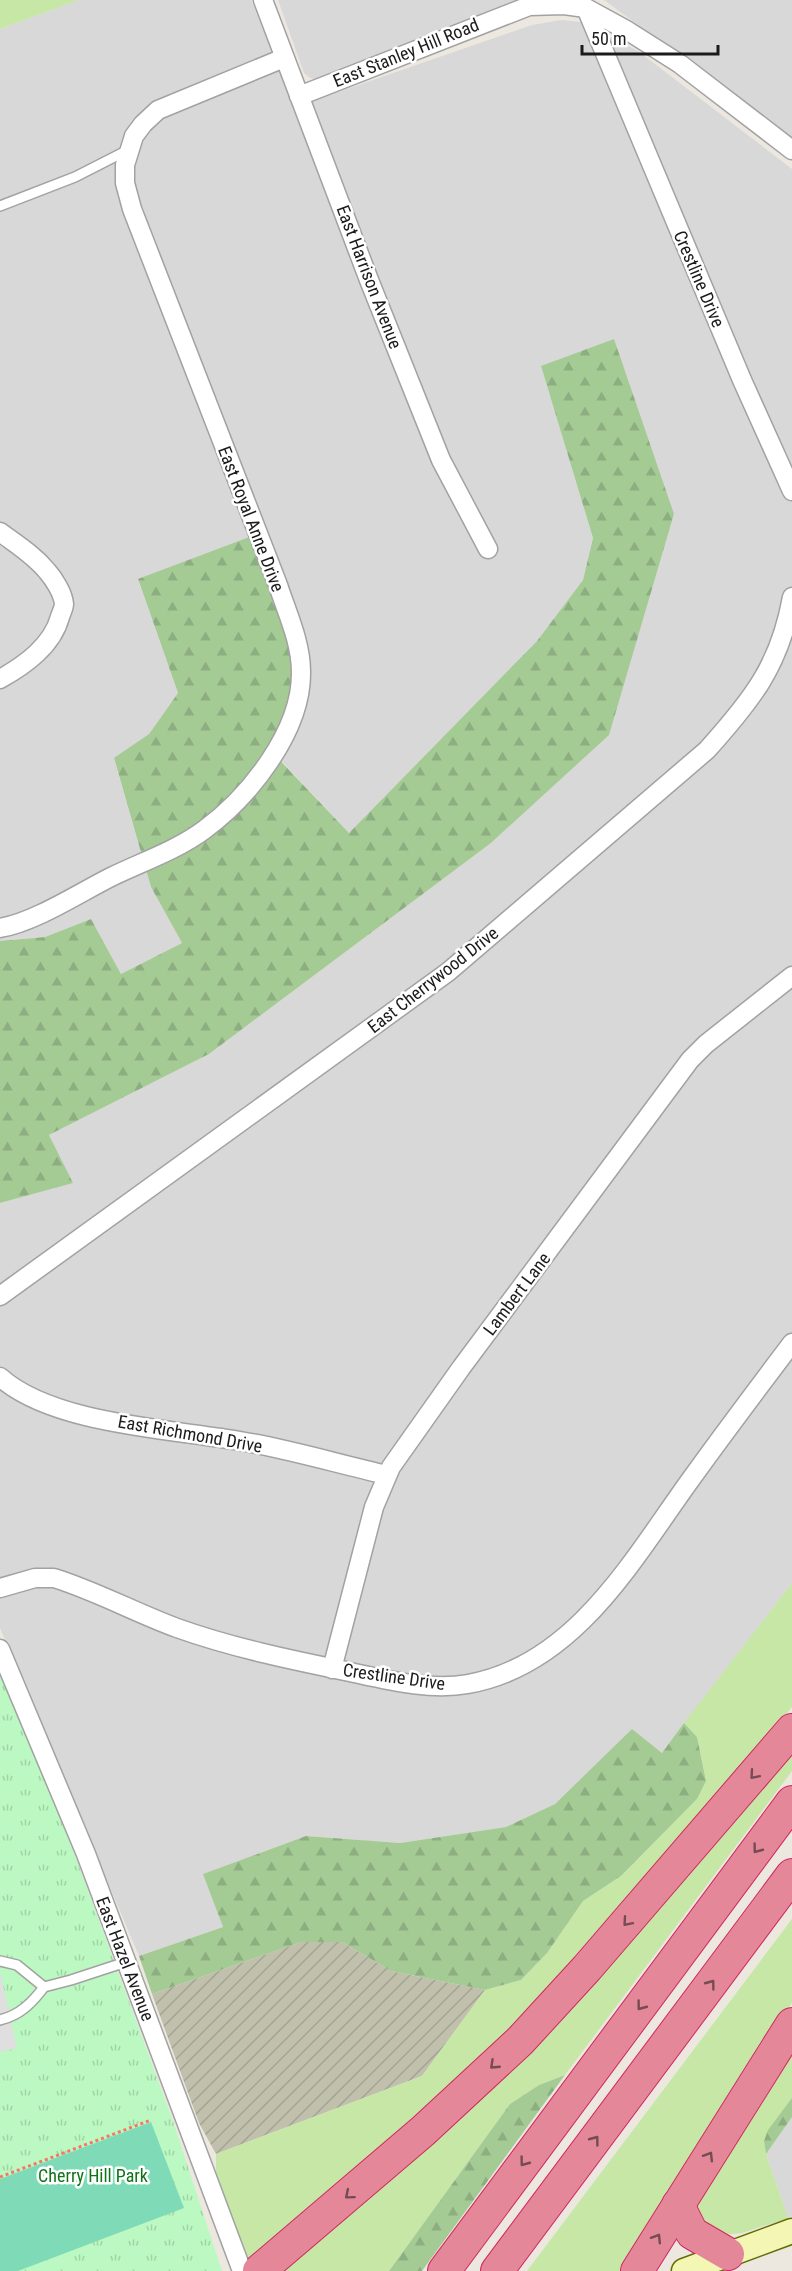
<svg xmlns="http://www.w3.org/2000/svg" width="792" height="2271" font-family="'Roboto Condensed',sans-serif">
  <defs>
    <pattern id="construction-furrows" width="10" height="10" patternUnits="userSpaceOnUse" patternTransform="scale(1.5)"><rect width="10" height="10" fill="#c0c0ac"/><path d="M-1 1l2-2M0 10L10 0M9 11l2-2" fill="none" stroke="#a4a493"/></pattern>
    <pattern id="forest-firs" width="22" height="20" patternUnits="userSpaceOnUse" patternTransform="scale(1.5)"><rect width="22" height="20" fill="#a5cb95"/><path d="M5 1l3.5 6h-7zM16 11l3.5 6h-7z" fill="#8dae80"/></pattern>
    <pattern id="park-tufts" width="24" height="20" patternUnits="userSpaceOnUse" patternTransform="scale(1.5)"><rect width="24" height="20" fill="#bcf8c1"/><path d="M3 7l-1-3M5 7V3M7 7l1-3M15 17l-1-3M17 17v-4M19 17l1-3" fill="none" stroke="#a1d4a5"/></pattern>
  </defs>
  <rect width="100%" height="100%" fill="#ece8e0"/>
  <g fill="#d9d8d8">
    <path d="M79 0H251L295 107 532 25 561 20 581 22 638 51 792 169V1583L662 1753 632 1730 555 1804 506 1827 400 1843 306 1836 204 1874 223 1927 139 1956 0 1628V1203L72 1183 49 1135 209 1054 491 843 608 735 674 514 541 366 593 538 583 580 537 641 349 833 270 749 138 580 178 693 149 734 114 759 151 887 182 943 121 974 91 919 45 937 0 941V29Z"/>
    <path d="M278 0H534L318 80 310 78 304 73Z"/>
    <path d="M604 0H792V138Z"/>
    <path d="M792 2117V2216L788 2218 766 2154Z"/>
  </g>
  <path fill="url(#construction-furrows)" d="M301 1942H342L391 1971 485 1990 422 2076 216 2154 199 2123 152 1994Z"/>
  <g fill="#c6e7a6">
    <path d="M0 0H79L0 29Z"/>
    <path d="M792 1583V1707L565 1976 439 2101 258 2262 246 2260 238 2250 216 2174V2154L422 2076 485 1990 521 1980 547 1953 583 1901 621 1876 697 1799 706 1780 697 1737 684 1723Z"/>
    <path d="M792 1746V1771L565 2075 539 2085 510 2104 389 2271H281Z"/>
    <path d="M792 1919V2003L718 2116 626 2271H527Z"/>
    <path d="M792 2043V2098L764 2141 766 2154 788 2218 742 2233 716 2236 703 2229 694 2204Z"/>
  </g>
  <g fill="url(#forest-firs)">
    <path d="M614 339 674 514 609 735 491 843 209 1054 49 1135 73 1183 0 1203V941L45 937 91 919 121 974 182 943 151 887 114 758 149 734 178 693 138 579 252 536 292 641 295 671 284 726 270 750 349 833 537 641 583 580 593 538 541 366Z"/>
    <path d="M684 1723 697 1737 706 1781 697 1799 621 1876 583 1901 547 1953 521 1980 485 1990 391 1971 342 1942H301L152 1994 139 1956 223 1927 203 1874 306 1836 400 1843 506 1827 555 1804 632 1729 662 1753Z"/>
    <path d="M565 2075 422 2271H389L510 2104 539 2085Z"/>
    <path d="M792 2098V2117L766 2154 764 2141 768 2130Z"/>
  </g>
  <path fill="url(#park-tufts)" d="M0 1673 69 1839 173 2121 222 2271H0Z"/>
  <path fill="#7fdbb7" d="M151 2122 184 2208 18 2271H0V2179Z"/>
  <path fill="#dfdfdf" d="M0 1971 17 2048 0 2052Z"/>
  <g fill="none" stroke-linecap="round" stroke-linejoin="round">
    <defs>
      <g id="service">
        <path d="M0 206 75 177 128 150"/>
        <path d="M0 1961 17 1965 44 1987C32 2003 20 2015 0 2020"/>
        <path d="M44 1987 71 1980 126 1962"/>
      </g>
      <g id="minor">
        <path d="M263 0 369 280 441 460 488 549"/>
        <path d="M586 8 742 380 792 491"/>
        <path d="M299 96 529 6 564 5 586 8 628 31 680 64 792 150"/>
        <path d="M0 532C16 544 34 555 47 571 54 579 63 593 64 604 64 608 61 613 60 617 52 646 25 665 0 679"/>
        <path d="M0 928C35 922 79 893 111 877 142 862 177 850 204 830 249 797 302 731 301 672 301 642 287 613 278 585L132 209 125 183V165L134 136 143 124 158 110 284 58"/>
        <path d="M0 1296 448 972 707 750C752 700 780 665 792 597"/>
        <path d="M0 1377C52 1424 171 1429 240 1441 289 1449 338 1464 387 1475"/>
        <path d="M0 1588 35 1578H54C96 1591 136 1613 177 1628 233 1648 292 1660 350 1672 387 1680 430 1691 468 1684 575 1665 633 1559 691 1479 724 1433 758 1388 792 1343"/>
        <path d="M0 1649 86 1854 242 2271"/>
        <path d="M332 1669 374 1507 391 1467 461 1368 690 1060 706 1044 792 976"/>
      </g>
      <path id="secondary" d="M684 2271 792 2231"/>
      <g id="motorway">
        <path d="M678 2205 692 2233 728 2254"/>
        <path d="M259 2271 423 2131 520 2041 587 1968 792 1730"/>
        <path d="M444 2271 792 1802"/>
        <path d="M497 2271 792 1875"/>
        <path d="M637 2271 792 2024"/>
      </g>
    </defs>
    <use href="#service" stroke="#a2a2a2" stroke-width="12"/>
    <use href="#minor" stroke="#a2a2a2" stroke-width="21"/>
    <use href="#secondary" stroke="#626d07" stroke-width="27"/>
    <use href="#motorway" stroke="#d12761" stroke-width="34"/>
    <path stroke="#f67667" stroke-width="3" stroke-dasharray="3 3" stroke-linecap="butt" d="M0 2177 151 2120"/>
    <use href="#service" stroke="#fff" stroke-width="9"/>
    <use href="#minor" stroke="#fff" stroke-width="18"/>
    <use href="#secondary" stroke="#f4f7b3" stroke-width="24"/>
    <use href="#motorway" stroke="#e48899" stroke-width="32"/>
  </g>
  <defs><path id="oneway-chevron" d="M-2-3.5L2.5 0L-2 3.5" fill="none" stroke-width="1.6" stroke-linecap="round" stroke-linejoin="round" transform="scale(1.5)"/></defs>
  <g stroke="#754c54">
    <use href="#oneway-chevron" transform="translate(754 1775) rotate(131)"/>
    <use href="#oneway-chevron" transform="translate(757 1849) rotate(127)"/>
    <use href="#oneway-chevron" transform="translate(627 1922) rotate(131)"/>
    <use href="#oneway-chevron" transform="translate(711 1984) rotate(-53)"/>
    <use href="#oneway-chevron" transform="translate(641 2006) rotate(127)"/>
    <use href="#oneway-chevron" transform="translate(494 2065) rotate(137)"/>
    <use href="#oneway-chevron" transform="translate(595 2140) rotate(-53)"/>
    <use href="#oneway-chevron" transform="translate(709 2156) rotate(-58)"/>
    <use href="#oneway-chevron" transform="translate(524 2162) rotate(127)"/>
    <use href="#oneway-chevron" transform="translate(349 2195) rotate(140)"/>
    <use href="#oneway-chevron" transform="translate(657 2238) rotate(-58)"/>
  </g>
  <g text-anchor="middle" stroke-width="5" stroke-linejoin="round" paint-order="stroke">
    <g font-size="18" fill="#1b1b1b" stroke="#fff">
      <text transform="translate(406 53) rotate(-22)" y="6">East Stanley Hill Road</text>
      <text transform="translate(369 277) rotate(69)" y="6">East Harrison Avenue</text>
      <text transform="translate(699 279) rotate(67)" y="6">Crestline Drive</text>
      <text transform="translate(251 519) rotate(69)" y="6">East Royal Anne Drive</text>
      <text transform="translate(433 980) rotate(-38)" y="6">East Cherrywood Drive</text>
      <text transform="translate(517 1294) rotate(-53)" y="6">Lambert Lane</text>
      <text transform="translate(190 1434) rotate(10)" y="6">East Richmond Drive</text>
      <text transform="translate(394 1677) rotate(8)" y="6">Crestline Drive</text>
      <text transform="translate(125 1959) rotate(69)" y="6">East Hazel Avenue</text>
    </g>
    <g font-size="18" fill="#0d7516" stroke="#fff">
      <text x="93" y="2182">Cherry Hill Park</text>
    </g>
  </g>
  <path d="M582 45v9h136v-9" fill="none" stroke="#1b1b1b" stroke-width="3"/>
  <text x="591" y="45" font-size="18" fill="#1b1b1b" stroke="#ffffff" stroke-width="4.5" paint-order="stroke">50 m</text>
</svg>
